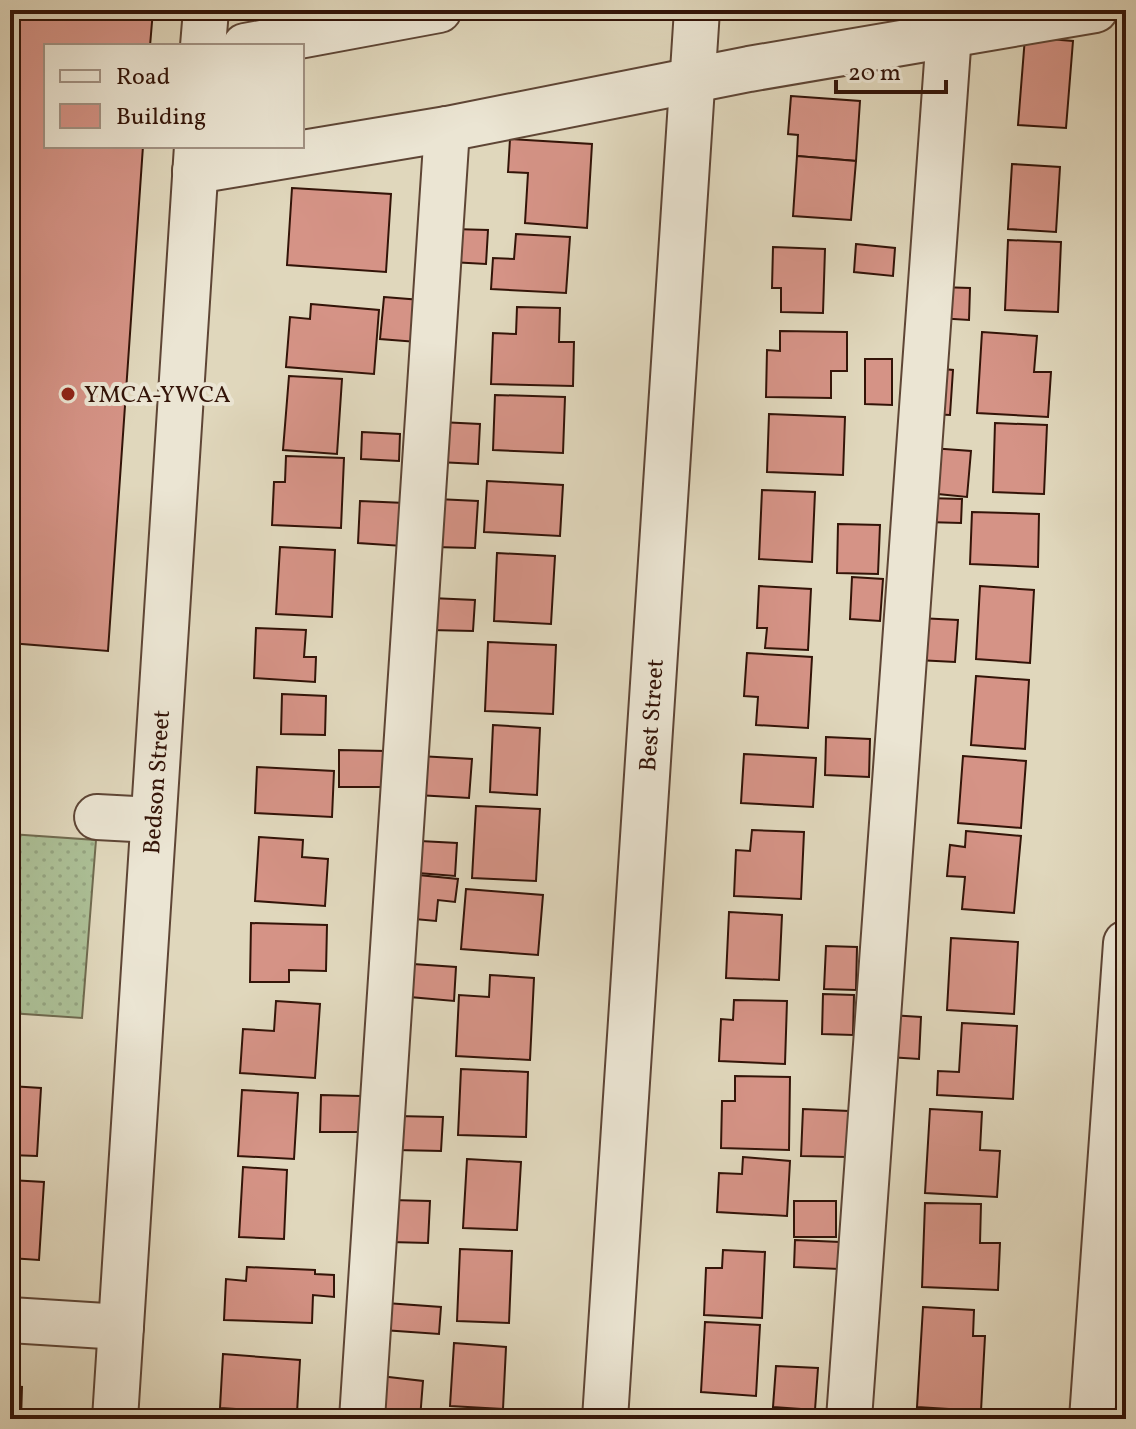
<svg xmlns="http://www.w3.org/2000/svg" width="1136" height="1429" font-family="Vollkorn,serif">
  <defs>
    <pattern id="grass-dots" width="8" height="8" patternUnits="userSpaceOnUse" patternTransform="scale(2)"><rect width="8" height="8" fill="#acbf96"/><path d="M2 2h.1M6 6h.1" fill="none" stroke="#94a380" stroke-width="1.8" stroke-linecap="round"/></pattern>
  </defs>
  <rect width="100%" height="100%" fill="#e0d7bc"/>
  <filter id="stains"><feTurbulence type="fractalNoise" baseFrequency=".0025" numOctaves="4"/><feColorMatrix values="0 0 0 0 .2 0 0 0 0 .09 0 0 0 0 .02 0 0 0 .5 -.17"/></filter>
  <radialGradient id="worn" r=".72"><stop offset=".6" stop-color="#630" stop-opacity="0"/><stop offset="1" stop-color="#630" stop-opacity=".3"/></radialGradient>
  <path fill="url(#grass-dots)" stroke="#706a4f" stroke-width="2" d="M10 834 96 840 82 1018 10 1013Z"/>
  <g fill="#d59386" stroke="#331408" stroke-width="2">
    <path d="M10 10H153L150 46H46V146H143L108 651 10 643Z"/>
    <path d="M1025 37 1073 41 1066 128 1018 125Z"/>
    <path d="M791 96 860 101 856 161 797 156 798 135 788 134Z"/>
    <path d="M510 139 592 144 587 228 525 223 528 173 508 172Z"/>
    <path d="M797 156 856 161 851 220 793 216Z"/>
    <path d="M1012 164 1060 167 1056 232 1008 229Z"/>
    <path d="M292 188 391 194 386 272 287 265Z"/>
    <path d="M453 229 488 230 486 264 451 262Z"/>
    <path d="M516 234 570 237 566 293 491 289 493 258 514 259Z"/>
    <path d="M1008 240 1061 242 1058 312 1005 310Z"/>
    <path d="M856 244 895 248 893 276 854 272Z"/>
    <path d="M773 247 825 249 823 313 781 312V288H772Z"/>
    <path d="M939 287 970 288 969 320 938 318Z"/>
    <path d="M384 297 421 300 417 342 380 339Z"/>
    <path d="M311 304 379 310 374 374 286 367 290 317 310 319Z"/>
    <path d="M517 307 560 308 559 342H574L573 386 491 384 493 333 516 334Z"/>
    <path d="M780 331 847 332V371H831V398L766 397 767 350 780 351Z"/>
    <path d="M982 332 1037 336 1034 372H1051L1048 417 977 413Z"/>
    <path d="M865 359H892V405L865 404Z"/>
    <path d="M933 368 953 370 950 415 930 414Z"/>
    <path d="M289 376 342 379 337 454 283 450Z"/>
    <path d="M495 395 565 397 563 453 493 450Z"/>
    <path d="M769 414 845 417 843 475 767 472Z"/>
    <path d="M440 422 480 424 478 464 438 462Z"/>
    <path d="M995 423 1047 425 1044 494 993 492Z"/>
    <path d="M362 432 400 434 399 461 361 459Z"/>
    <path d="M931 448 971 451 967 497 928 493Z"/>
    <path d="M286 456 344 458 341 528 272 525 274 482H285Z"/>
    <path d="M487 481 563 485 560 536 484 532Z"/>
    <path d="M762 490 815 492 812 562 759 559Z"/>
    <path d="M927 498 962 499 961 523 926 522Z"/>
    <path d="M437 499 478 501 475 548 434 547Z"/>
    <path d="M360 501 405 503 403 546 358 543Z"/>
    <path d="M972 512 1039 514 1038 567 970 564Z"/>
    <path d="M838 524 880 525 878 574 837 573Z"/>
    <path d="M280 547 335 550 332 617 276 614Z"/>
    <path d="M497 553 555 556 551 624 494 621Z"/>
    <path d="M852 577 883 579 880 621 850 619Z"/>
    <path d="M759 586 811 589 808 650 765 648 767 628H757Z"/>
    <path d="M980 586 1034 590 1030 663 976 659Z"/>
    <path d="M431 598 475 600 473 631 430 630Z"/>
    <path d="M919 618 958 620 955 662 917 660Z"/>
    <path d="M256 628 306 630 304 657H316L315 682 254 678Z"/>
    <path d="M488 642 556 645 553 714 485 711Z"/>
    <path d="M747 653 812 657 808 728 756 725 758 697 744 696Z"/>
    <path d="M976 676 1029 680 1025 749 971 745Z"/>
    <path d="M282 694 326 696 325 735 281 734Z"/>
    <path d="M493 725 540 728 537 795 490 792Z"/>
    <path d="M826 737 870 739 869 777 825 775Z"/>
    <path d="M339 750 386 751 385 787H339Z"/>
    <path d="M744 754 816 758 813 807 741 803Z"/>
    <path d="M419 756 472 759 469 798 417 795Z"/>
    <path d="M963 756 1026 761 1021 828 958 823Z"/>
    <path d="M257 767 334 771 332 817 255 813Z"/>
    <path d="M476 806 540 809 536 881 472 878Z"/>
    <path d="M752 830 804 832 801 899 734 896 736 850 750 851Z"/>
    <path d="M966 831 1021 836 1014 913 962 909 965 877 947 876 950 845 965 847Z"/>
    <path d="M259 837 303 840 302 857 328 859 325 906 255 901Z"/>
    <path d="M420 841 457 843 455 876 418 873Z"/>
    <path d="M408 874 458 879 455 902 438 900 436 921 404 918Z"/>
    <path d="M466 889 543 895 538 955 461 949Z"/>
    <path d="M729 912 782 915 779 980 726 978Z"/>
    <path d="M251 923 327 925 326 971 289 970V982H250Z"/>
    <path d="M951 938 1018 942 1014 1014 947 1010Z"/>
    <path d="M826 946 857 947 856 990 824 989Z"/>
    <path d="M413 964 456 967 454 1001 410 997Z"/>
    <path d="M490 975 534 978 530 1060 456 1056 459 995 489 997Z"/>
    <path d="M823 994 854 995 853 1035 822 1034Z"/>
    <path d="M734 1000 787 1001 785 1064 719 1061 721 1019 733 1020Z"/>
    <path d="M276 1001 320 1004 315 1078 240 1073 243 1029 274 1031Z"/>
    <path d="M890 1015 921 1017 919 1059 888 1057Z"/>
    <path d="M962 1023 1017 1026 1013 1099 937 1095 938 1071 959 1072Z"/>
    <path d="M461 1069 528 1072 526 1137 458 1135Z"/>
    <path d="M735 1076 790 1077 789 1150 721 1148 722 1101H735Z"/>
    <path d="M10 1086 41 1088 37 1156 10 1155Z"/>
    <path d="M242 1090 298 1093 294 1159 238 1156Z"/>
    <path d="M321 1095 361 1096 360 1132H320Z"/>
    <path d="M803 1109 849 1111 847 1157 801 1156Z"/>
    <path d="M930 1109 982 1112 980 1150 1000 1151 997 1197 925 1193Z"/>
    <path d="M397 1116 443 1117 441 1151 396 1150Z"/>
    <path d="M743 1157 790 1161 787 1216 717 1212 719 1173 742 1174Z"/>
    <path d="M467 1159 521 1162 517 1230 463 1228Z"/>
    <path d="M243 1167 287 1170 284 1239 239 1237Z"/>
    <path d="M10 1180 44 1182 39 1260 10 1258Z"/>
    <path d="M391 1200 430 1201 428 1243 390 1242Z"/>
    <rect x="794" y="1201" width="42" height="36"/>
    <path d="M925 1203 981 1204 980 1243H1000L998 1290 922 1287Z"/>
    <path d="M795 1240 840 1242 839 1269 794 1267Z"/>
    <path d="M460 1249 512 1251 509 1323 457 1321Z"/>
    <path d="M723 1250 765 1252 762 1318 704 1315 706 1268H722Z"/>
    <path d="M247 1267 315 1270V1274L334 1275V1297L313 1295 312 1323 224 1320 226 1279 246 1281Z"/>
    <path d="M386 1303 441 1307 439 1334 383 1330Z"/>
    <path d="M923 1307 974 1310 973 1336H985L981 1411 917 1407Z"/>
    <path d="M705 1322 760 1325 756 1396 701 1392Z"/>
    <path d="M454 1343 506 1347 503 1409 450 1406Z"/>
    <path d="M223 1354 300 1360 297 1413 220 1408Z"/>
    <path d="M776 1366 818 1368 815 1410 773 1407Z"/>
    <path d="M380 1376 423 1381 420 1419H382Z"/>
    <path d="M10 1386 22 1387 21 1419H10Z"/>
  </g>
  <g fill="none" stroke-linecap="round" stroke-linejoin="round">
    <defs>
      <g id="minor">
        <path d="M203 46 206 10"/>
        <path d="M245 46 439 10"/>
        <path d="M195 171 447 129 749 69 1095 10"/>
        <path d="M97 817 153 820"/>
        <path d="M10 1320 121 1327"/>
        <path d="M115 1419 197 146"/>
        <path d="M362 1419 447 129"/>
        <path d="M605 1419 697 10"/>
        <path d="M849 1419 949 34"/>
        <path d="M1092 1419 1126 943"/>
      </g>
    </defs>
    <use href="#minor" stroke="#5e4535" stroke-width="48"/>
    <use href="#minor" stroke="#ebe5d3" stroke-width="44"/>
  </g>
  <circle fill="#8f2418" stroke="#ebe5d3" stroke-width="3" cx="68" cy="394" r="8"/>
  <g text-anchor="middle" stroke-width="8" stroke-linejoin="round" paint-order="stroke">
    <g font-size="24" fill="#331408" stroke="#ebe5d3" text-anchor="start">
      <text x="84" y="402">YMCA-YWCA</text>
    </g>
    <g font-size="24" fill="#331408" stroke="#ebe5d3">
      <text transform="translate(651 715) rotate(-86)" y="8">Best Street</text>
      <text transform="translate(156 782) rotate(-86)" y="8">Bedson Street</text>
    </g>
  </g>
  <rect width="1136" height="1429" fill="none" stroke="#e0d7bc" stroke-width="40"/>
  <rect x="12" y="12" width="1112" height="1405" fill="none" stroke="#331408" stroke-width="4"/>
  <rect x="20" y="20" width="1096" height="1389" fill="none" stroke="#331408" stroke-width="2"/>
  <rect x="44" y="44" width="260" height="104" fill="#ebe5d3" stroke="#a19182" stroke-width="2"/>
  <rect x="60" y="70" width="40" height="12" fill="#ebe5d3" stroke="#a19182" stroke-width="2"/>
  <text x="116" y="84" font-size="24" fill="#331408">Road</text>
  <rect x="60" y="104" width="40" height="24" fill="#d59386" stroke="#a19182" stroke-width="2"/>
  <text x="116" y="124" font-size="24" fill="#331408">Building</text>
  <path d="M836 80v12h110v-12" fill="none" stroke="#331408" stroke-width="4"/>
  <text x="848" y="80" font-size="24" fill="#331408" stroke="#ebe5d3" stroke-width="6" paint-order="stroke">20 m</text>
  <rect width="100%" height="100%" filter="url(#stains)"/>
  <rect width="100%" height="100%" fill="url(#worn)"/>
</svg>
